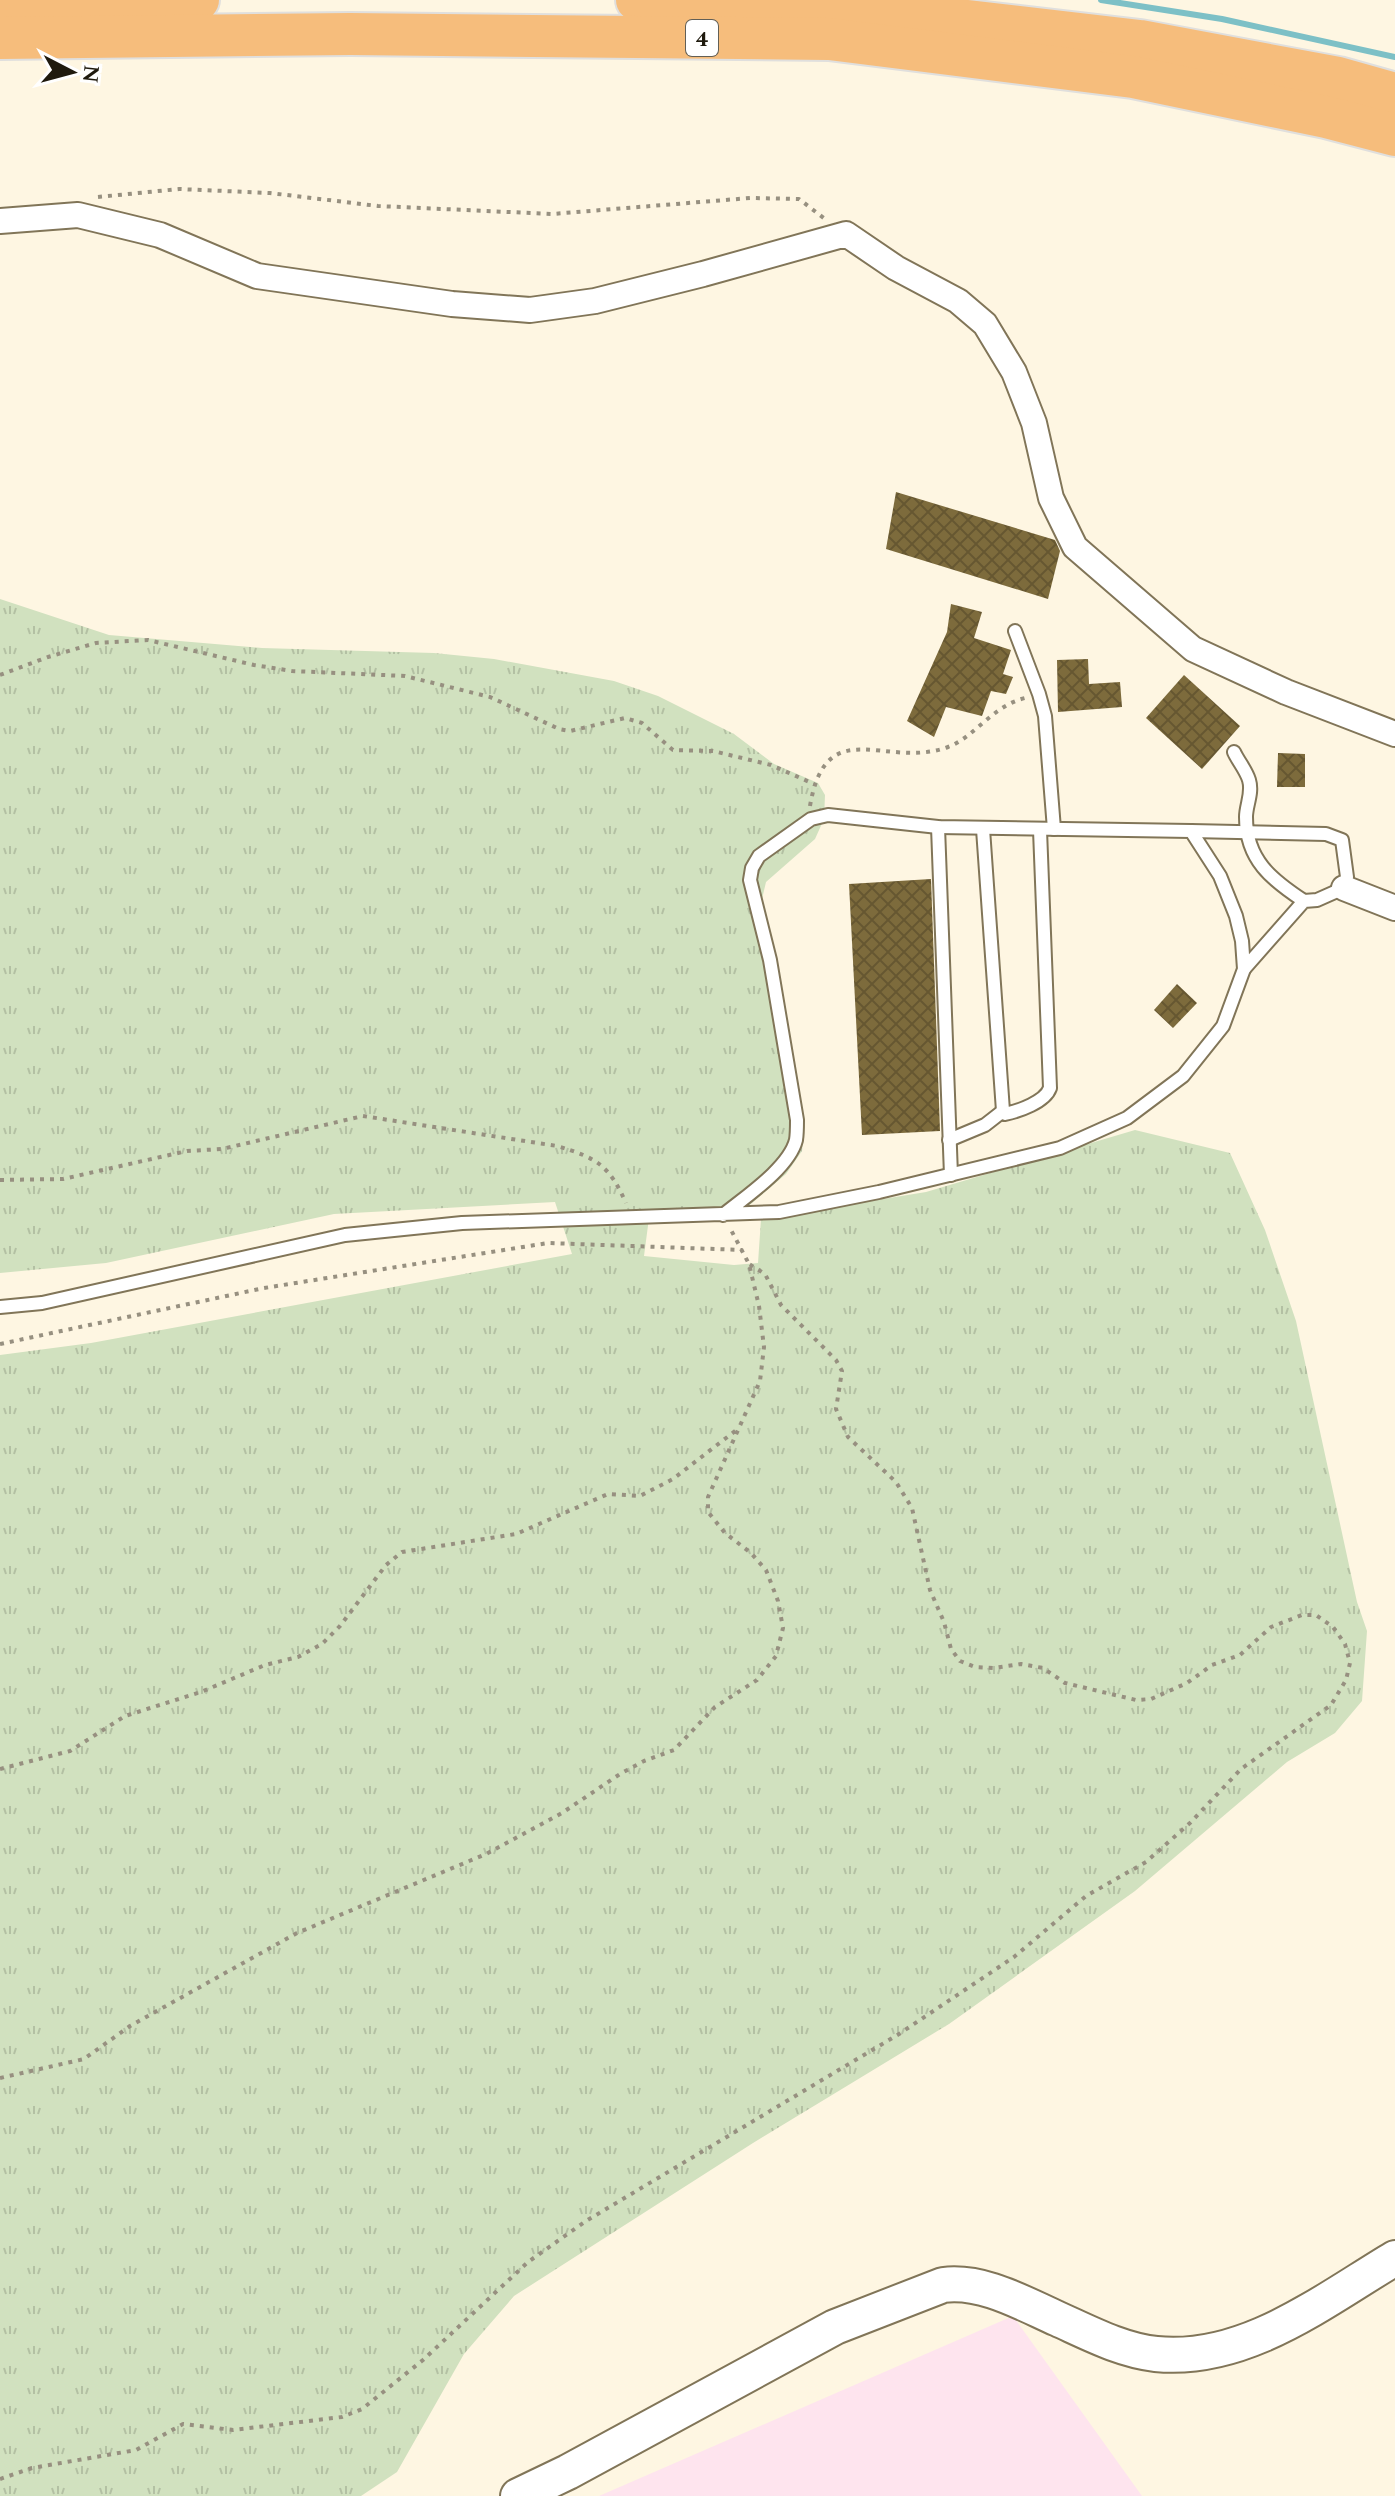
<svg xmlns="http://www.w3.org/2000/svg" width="1395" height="2496" font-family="Spectral,serif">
  <defs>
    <pattern id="grass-tufts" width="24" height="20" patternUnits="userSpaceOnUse" patternTransform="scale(2)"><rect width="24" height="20" fill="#d1e1bf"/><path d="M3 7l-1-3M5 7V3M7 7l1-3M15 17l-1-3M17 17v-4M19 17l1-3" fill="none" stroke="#b3c0a3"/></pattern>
    <pattern id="building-cross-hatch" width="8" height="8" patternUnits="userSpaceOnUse" patternTransform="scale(2)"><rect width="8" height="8" fill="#7d6b3c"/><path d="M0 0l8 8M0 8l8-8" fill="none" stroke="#665731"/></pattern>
  </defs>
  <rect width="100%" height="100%" fill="#fef6e2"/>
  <path fill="#fee4ee" d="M1013 2316 1142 2496H599Z"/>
  <path fill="url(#grass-tufts)" d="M0 599 109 635 262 648 434 653 494 659 614 681 658 696 734 734 774 764 818 783 825 795 824 819 815 839 766 882 762 899 781 981 788 1053 798 1081 803 1135 802 1151 786 1174 737 1216 713 1222 649 1218 644 1256 734 1265 758 1263 761 1219 926 1192 1135 1130 1230 1153 1265 1230 1296 1321 1357 1602 1367 1631 1362 1701 1335 1733 1287 1762 1135 1891 949 2024 753 2143 514 2296 464 2354 397 2472 361 2496H0V1355L91 1343 572 1254 555 1202 334 1214 106 1263 0 1273Z"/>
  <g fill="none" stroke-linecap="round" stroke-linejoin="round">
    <path stroke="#7dc0c6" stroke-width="6" d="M1101 0 1222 19 1395 57"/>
  </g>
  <g fill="url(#building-cross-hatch)">
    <path d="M896 492 1055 540 1060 551 1048 599 886 549Z"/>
    <path d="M951 604 982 612 974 638 1011 650 1003 674 1013 677 1006 694 991 691 982 716 946 707 934 737 907 721 947 632Z"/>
    <path d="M1088 659 1089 684 1120 682 1122 707 1058 712 1057 660Z"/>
    <path d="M1184 675 1240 726 1202 769 1146 718Z"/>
    <path d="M1278 753 1305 754V787H1277Z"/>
    <path d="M931 879 940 1131 862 1135 849 884Z"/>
    <path d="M1177 984 1197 1003 1173 1028 1154 1010Z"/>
  </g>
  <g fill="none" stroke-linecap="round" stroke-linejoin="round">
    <defs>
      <g id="service">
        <path d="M1015 631 1039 694 1045 716 1054 829"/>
        <path d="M1234 752C1238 761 1246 770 1249 780 1253 793 1246 805 1246 817 1246 860 1272 880 1304 901"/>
        <path d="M938 827 951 1175"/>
        <path d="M983 829 1003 1111 1005 1114C1019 1111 1045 1102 1050 1088L1040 830"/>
        <path d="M1191 831 1326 834 1342 840 1347 877 1344 888 1317 900 1304 901 1244 969"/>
        <path d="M949 1140 985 1125 1003 1111"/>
        <path d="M0 1307 42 1303 345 1235 462 1223 779 1212 879 1192 1060 1148 1127 1118 1183 1076 1223 1026 1244 969 1242 941 1236 916 1220 876 1191 831 938 827 828 815 811 819 759 856 752 868 750 880 770 960 797 1120C797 1126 797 1134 796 1140 789 1168 745 1197 723 1215"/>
      </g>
      <g id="minor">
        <path d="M0 221 78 215 160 235 257 276 452 304 530 310 595 301 703 274 846 234 896 268 958 301 985 324 1014 372 1034 423 1051 498 1075 547 1193 649 1286 692 1395 734"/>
        <path d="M1344 888 1395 908"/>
      </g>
      <path id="secondary" d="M518 2496 568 2472 835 2327 943 2285C983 2280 1022 2303 1058 2319 1089 2333 1121 2350 1156 2354 1245 2363 1323 2301 1395 2258"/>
      <g id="motorway">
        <path d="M637 0 794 1 1140 41 1338 78 1395 94"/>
        <path d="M0 2 198 0"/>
        <path d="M0 38 350 34 829 39 1133 77 1326 117 1395 135"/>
      </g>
    </defs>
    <use href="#service" stroke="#817558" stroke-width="16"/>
    <use href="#minor" stroke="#817558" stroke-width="28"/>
    <use href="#secondary" stroke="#817558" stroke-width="38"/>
    <use href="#motorway" stroke="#e0dfdd" stroke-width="46"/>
    <g stroke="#979080" stroke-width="4" stroke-dasharray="4 6" stroke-linecap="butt">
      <path d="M98 197 179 189 270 193 378 206 552 214 750 198 799 199 825 219"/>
      <path d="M0 675 48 657 96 643 148 640 254 665 292 671 405 676 490 697 559 729 570 731 625 718 642 723 673 750 713 751 771 765 814 784"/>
      <path d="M810 806C826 711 886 770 948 747 975 737 992 706 1025 698"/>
      <path d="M0 1180 63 1179 187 1151 222 1149 363 1116 557 1146C597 1158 609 1165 626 1203"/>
      <path d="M0 1344 264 1288 548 1243 742 1250"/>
      <path d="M0 1769 70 1751 125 1716 201 1692 265 1665 298 1657 322 1644 340 1626 386 1565 402 1552 516 1534 608 1494 640 1496 673 1479 739 1428"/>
      <path d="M0 2078 84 2059 130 2026 297 1933 486 1854 562 1813 620 1774 644 1761 674 1750 715 1707 757 1680 776 1656 783 1628 778 1601 766 1570 751 1553 725 1533 708 1512V1497L760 1381 764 1347 759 1306 749 1264 730 1228"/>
      <path d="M0 2479 32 2468 136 2450 183 2424 233 2430 342 2417 362 2409 423 2360 528 2262 586 2221 899 2034 1014 1957 1086 1896 1146 1862 1190 1823 1241 1769 1331 1705 1346 1680 1350 1663 1345 1644 1333 1627 1316 1615H1302L1271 1627 1240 1655 1212 1665 1187 1683 1151 1699 1136 1700 1065 1683 1043 1668 1021 1664 994 1668 975 1667 960 1661 951 1649 944 1622 930 1590 912 1508 896 1482 848 1437 836 1409 842 1371 836 1360 781 1305 765 1274 749 1264"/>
    </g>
    <use href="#service" stroke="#fff" stroke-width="12"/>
    <use href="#minor" stroke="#fff" stroke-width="24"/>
    <use href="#secondary" stroke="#fff" stroke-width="34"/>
    <use href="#motorway" stroke="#f6bd7c" stroke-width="42"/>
  </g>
  <g text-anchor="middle" stroke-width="7" stroke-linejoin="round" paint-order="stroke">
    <rect fill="#fff" stroke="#625f56" stroke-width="2" x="686" y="20" width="32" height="36" rx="6"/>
    <g font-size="22" font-weight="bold" fill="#1f1a0e">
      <text x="702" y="46">4</text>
    </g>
  </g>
  <g transform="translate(72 72) rotate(96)" stroke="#ffffff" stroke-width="6" paint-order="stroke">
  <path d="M0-6L14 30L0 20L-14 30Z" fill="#1f1a0e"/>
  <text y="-12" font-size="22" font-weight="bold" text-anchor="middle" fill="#1f1a0e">N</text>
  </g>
</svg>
